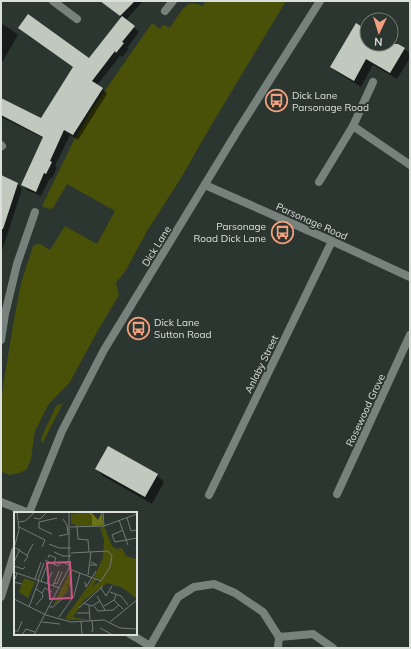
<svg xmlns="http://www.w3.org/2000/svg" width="411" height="649" font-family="Mulish,sans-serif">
  <rect width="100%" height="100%" fill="#2c3631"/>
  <g fill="#495007">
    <path d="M206 1H286L212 124 181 178 147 231 126 270 116 283 119 295 97 332 70 382 48 405 35 431 31 459 27 469 19 473 10 475 2 472 1 470V406L3 386 13 325 21 283 33 246C39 241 44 247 50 250L65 226 97 244 115 211 67 184 53 208 49 209 42 206 73 142 93 108 152 23 160 29 163 25 170 28C174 22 182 7 189 4 193 3 198 4 202 6Z"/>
    <path d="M63 403 42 444 41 438 56 406Z"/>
  </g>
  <g fill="#0007">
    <path d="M101 1H143L126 20 139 32 127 48 129 49 122 57 120 56 97 85 102 88 107 94 78 140 70 135 55 166 57 168 52 178H50L41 196 27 190 22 184 43 138 1 117V99L41 120 74 68 25 33 19 27 89 60 122 18Z"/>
    <path d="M1 23 13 31 18 35 1 64Z"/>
    <path d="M367 27V44H391V41L405 49 410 54V58L397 79 373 65 361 87 338 73 331 67Z"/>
    <path d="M1 176 18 184 22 189 1 254Z"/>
    <path d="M96 469 157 475 164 482 152 504 103 476Z"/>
  </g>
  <g fill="#c1c9bf">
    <path d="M100 1H135L120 16Z"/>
    <path d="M28 14 89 58 122 16 135 26 122 42 124 43 116 53 115 51 92 81 103 88 73 135 64 130 50 161 52 162 46 174 44 173 36 192 21 185 43 137 1 115V98L41 118 73 67 18 28Z"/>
    <path d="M356 23 367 30V44H398L405 48 390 73 366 59 354 81 330 67Z"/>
    <path d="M1 175 18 183 3 229H1Z"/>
    <path d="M108 446 158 474 145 497 95 469Z"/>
  </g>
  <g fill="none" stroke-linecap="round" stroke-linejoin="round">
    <g stroke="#78827d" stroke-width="8">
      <path d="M53 1 77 19"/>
      <path d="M165 11 173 1"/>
      <path d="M353 126 410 165"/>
      <path d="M1 145 2 146"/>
      <path d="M319 182 353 126 373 82"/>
      <path d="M205 185 332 241 410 277"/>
      <path d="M1 340 5 314 17 264 35 212"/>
      <path d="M337 494 410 335"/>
      <path d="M209 495 332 241"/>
      <path d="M1 502 29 513"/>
      <path d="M130 634 150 646 178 597 194 587 214 584 235 593 263 612 279 637 313 634 333 648"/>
      <path d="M278 648 279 637"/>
    </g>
    <g stroke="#78827d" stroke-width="8">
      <path d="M29 513 62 431 104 350 238 130 320 1"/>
      <path d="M1 597 15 551"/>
    </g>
  </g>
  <defs>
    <symbol id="bus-ring" viewBox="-11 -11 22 22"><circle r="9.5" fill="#2c3631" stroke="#f2a080" stroke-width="1.5"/><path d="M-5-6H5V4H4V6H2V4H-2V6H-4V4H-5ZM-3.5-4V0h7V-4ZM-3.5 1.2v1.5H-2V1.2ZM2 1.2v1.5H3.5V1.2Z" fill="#f2a080"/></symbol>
  </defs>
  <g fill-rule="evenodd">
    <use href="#bus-ring" x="264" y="88" width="25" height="25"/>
    <use href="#bus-ring" x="270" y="220" width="25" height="25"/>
    <use href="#bus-ring" x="126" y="316" width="25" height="25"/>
  </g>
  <g text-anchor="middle" stroke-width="4" stroke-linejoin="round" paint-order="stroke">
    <g font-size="10" fill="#dbe0dd" stroke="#2c3631" text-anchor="start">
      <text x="292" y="99">Dick Lane<tspan x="292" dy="12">Parsonage Road</tspan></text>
      <text x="266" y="230" text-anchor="end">Parsonage<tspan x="266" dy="12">Road Dick Lane</tspan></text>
      <text x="154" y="326">Dick Lane<tspan x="154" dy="12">Sutton Road</tspan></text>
    </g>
    <g font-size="10" fill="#dbe0dd" stroke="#2c3631">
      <text transform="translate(312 221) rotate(24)" y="4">Parsonage Road</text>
      <text transform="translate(156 246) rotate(-58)" y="4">Dick Lane</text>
      <text transform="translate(261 364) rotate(-64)" y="4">Anlaby Street</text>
      <text transform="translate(365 410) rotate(-65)" y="4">Rosewood Grove</text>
    </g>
  </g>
  <g transform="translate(14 512)">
    <rect width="123" height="123" fill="#2c3631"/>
    <path d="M74 0 79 4 78 14H61V12H57V2ZM90 14 98 34 102 37 108 36 112 44 123 47V87L109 76 93 71 70 88 59 105 74 108H55L51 106 80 66 83 67 78 75 87 68 80 65 89 46 90 28 86 15ZM56 59V72L51 74H55L53 80 39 94ZM10 66 21 70 14 86 5 80Z" fill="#495007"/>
    <path d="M68 0H77L84 8 88 0 89 13 78 14V4L74 0Z" fill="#6a7316"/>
    <path fill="none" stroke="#727a76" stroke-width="1" d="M89 0 90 14M20 6 26 7 33 0M113 6 117 19 123 18M105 8 114 33M5 10 11 9 21 0M5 15 31 28 28 35M56 15 90 14 123 2M63 15 64 27 74 28 75 40M109 18 98 23 101 30 123 26M38 22 25 16V10L43 6M45 24 54 22 53 13 49 7M35 32 45 36H57M0 35 14 44 10 50M0 36 5 18 3 0M40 40 49 44H57M13 43 19 32M34 46 35 43 42 46 40 51M31 48 44 54 48 50 56 54M0 50 6 37M76 53H83L77 50M0 54 9 57 11 55M55 57 87 69 96 55 98 44 94 39 57 41M0 60 46 76M3 61 0 70 8 72M74 63 77 40M21 67 27 50M24 68 30 51M27 69 33 53M71 70 72 75 82 59M33 71 38 60M40 71 43 72 48 60M39 74 45 59M56 74 57 58M87 76 92 84 98 74M22 77 28 81 29 85 22 93M96 80 107 84 114 93M28 81 31 76 38 80M83 84 91 98M0 87 32 103 57 110 90 108 106 116 123 117M100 88 109 97M69 91 78 94 86 89M75 94 76 108M80 94 84 99 99 98 105 93M90 94 100 88 102 83M15 95 25 68M36 95H39L49 86M65 96 89 74M63 101H76M45 105 60 84 66 61M67 109 68 123M28 110 46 112M96 110 123 88M86 116 99 123M0 119H4L8 109M77 119H79L78 108M8 123 12 117 21 120M20 123 55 56V0"/>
    <path fill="#ca5482" fill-opacity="0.15" stroke="#ca5482" stroke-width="2" d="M56 50 58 86 36 87 33 51Z"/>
    <rect width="123" height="123" fill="none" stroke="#dbe0dd" stroke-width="2"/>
  </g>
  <rect width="411" height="649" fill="none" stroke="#dbe0dd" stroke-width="4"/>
  <g transform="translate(379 32) rotate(184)"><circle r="19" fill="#2c3631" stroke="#727a76"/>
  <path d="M0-3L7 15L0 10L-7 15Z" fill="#f2a080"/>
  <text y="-6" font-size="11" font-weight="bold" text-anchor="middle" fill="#dbe0dd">N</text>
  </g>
</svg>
